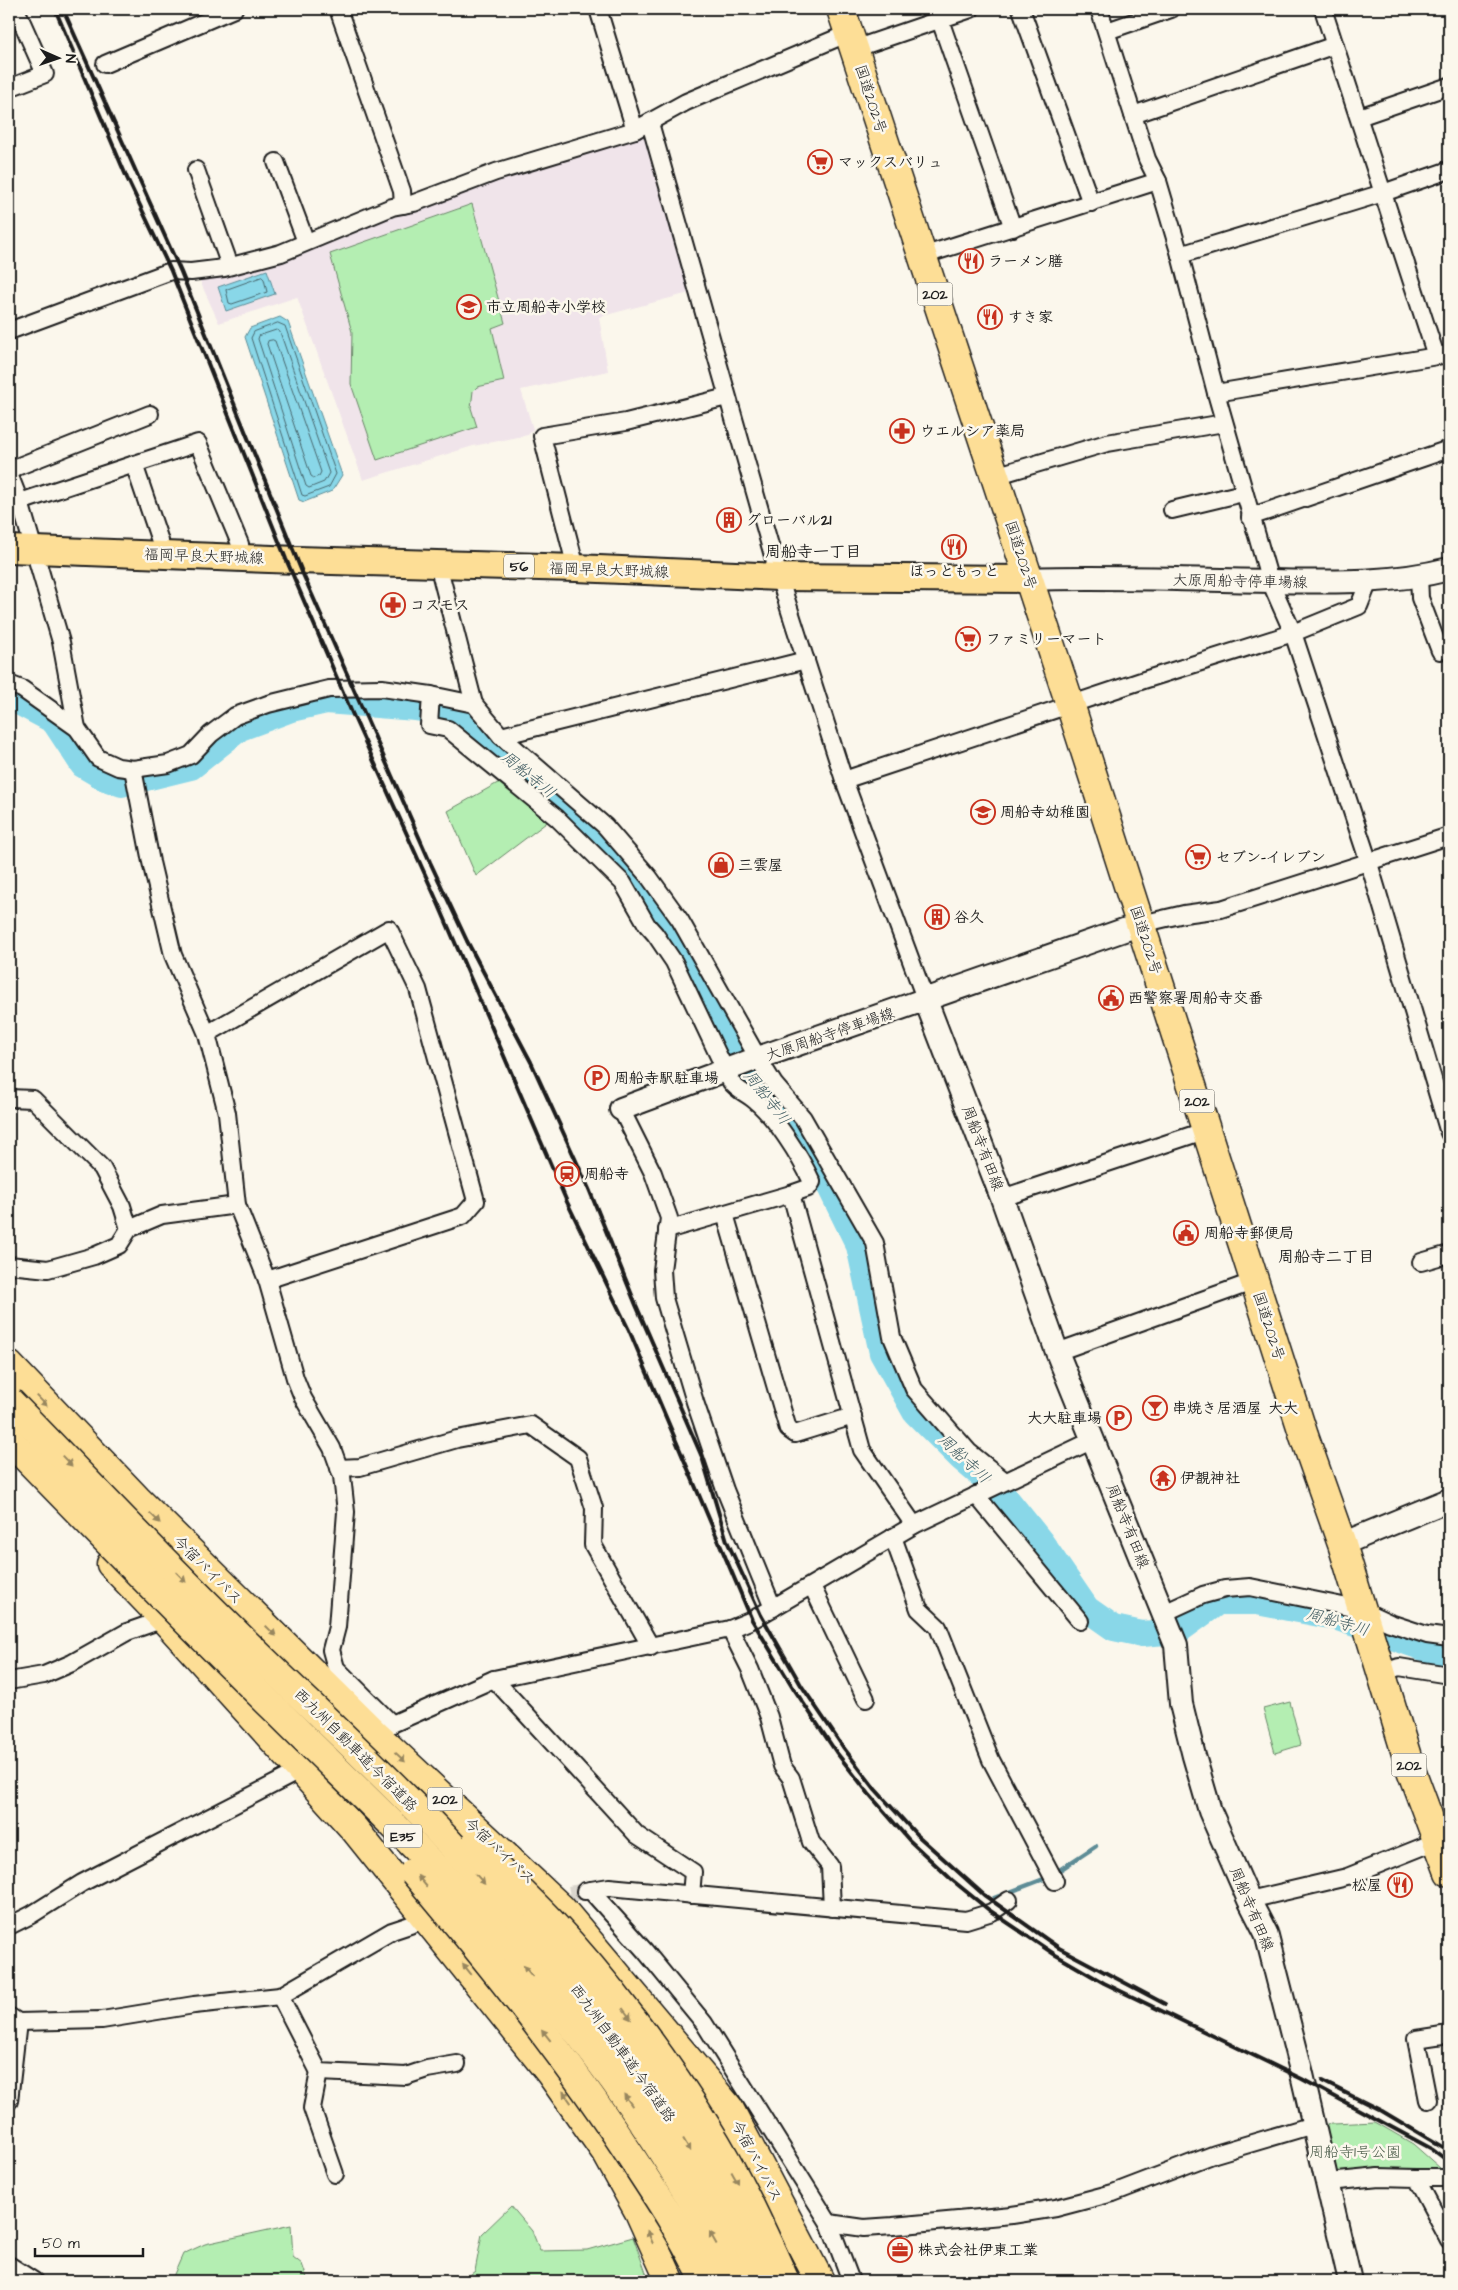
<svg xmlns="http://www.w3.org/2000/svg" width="1458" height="2290" font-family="'Architects Daughter','Klee One',sans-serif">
  <rect width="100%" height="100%" fill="#fbf7ec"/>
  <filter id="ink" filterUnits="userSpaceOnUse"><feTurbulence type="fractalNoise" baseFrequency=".02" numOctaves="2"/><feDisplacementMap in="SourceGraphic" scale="10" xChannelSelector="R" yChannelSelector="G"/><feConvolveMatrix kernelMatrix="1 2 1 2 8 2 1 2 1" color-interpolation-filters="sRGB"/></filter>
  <g filter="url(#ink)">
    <path fill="#f0e4ea" d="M646 133 689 293 599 317 608 371 521 390 533 429 528 435 473 446 363 480 297 297 219 323 199 279 277 262 401 214 432 206 513 172Z"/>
    <g fill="#b4eeb2" stroke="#688567">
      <path d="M472 204 505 323 492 328 504 381 477 387 473 391 471 408 477 427 377 460 351 384 352 332 330 254Z"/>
      <path d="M503 780 550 820 476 876 448 811Z"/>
      <path d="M1290 1702 1301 1745 1275 1753 1263 1709Z"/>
      <path d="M1375 2122 1413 2144 1440 2168 1328 2182 1313 2125Z"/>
      <path d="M511 2206 532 2231 540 2251 587 2250 633 2237 649 2281H462L475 2271 482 2234Z"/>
      <path d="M291 2225 293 2257 302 2264 308 2281H171L183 2254 205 2244Z"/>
    </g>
    <g fill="#89d7e8" stroke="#5d8c96">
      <path d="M267 270 275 294 226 311 218 287Z"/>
      <path d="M280 317 288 322 342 475 332 491 304 502 299 500 245 337 250 328Z"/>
    </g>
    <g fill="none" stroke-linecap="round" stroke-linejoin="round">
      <g stroke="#48676e" stroke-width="1">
        <path d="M262 277 264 279 267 292 232 304 229 303 226 290Z"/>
        <path d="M278 323 285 326 336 474 329 487 305 496 302 495 251 338 254 332Z"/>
        <path d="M277 330 280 332 329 473 324 482 309 488 306 486 258 339 259 336Z"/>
        <path d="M273 340 275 341 321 472 319 476 314 478 311 476 267 344 268 341Z"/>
      </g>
      <g stroke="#5d8c96" stroke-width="4.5">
        <path d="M1055 1873 1096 1846"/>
        <path d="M994 1898 1049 1877"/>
      </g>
      <path stroke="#89d7e8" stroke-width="26" d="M9 697 54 721 83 765 105 778 122 784 191 767 240 728 291 709 326 701 416 708 452 713 556 795 638 885 682 950 733 1051 771 1097 806 1146 831 1189 859 1246 882 1353 915 1412 961 1458 1001 1492 1041 1542 1087 1609 1114 1628 1142 1634 1178 1631 1218 1602H1257L1335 1617 1438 1653 1449 1654"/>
      <path stroke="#dad6cd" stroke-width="16" stroke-dasharray="16 8" stroke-linecap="butt" d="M546 1898 585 1891"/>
      <defs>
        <g id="street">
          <path d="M338 9 402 191 403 205"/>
          <path d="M598 9 635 130"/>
          <path d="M1021 9 1091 203"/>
          <path d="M1099 9 1147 159 1158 181 1180 255 1216 393 1270 581 1293 633 1369 863 1449 1133"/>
          <path d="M1323 9 1436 356"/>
          <path d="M940 20 1013 228"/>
          <path d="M1107 31 1171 9"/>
          <path d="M854 49 971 9"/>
          <path d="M105 64 234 9"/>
          <path d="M9 88 45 74 16 9"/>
          <path d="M1133 115 1335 45"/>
          <path d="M1359 117 1449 86"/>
          <path d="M650 123 779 577 844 780 926 1001"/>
          <path d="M276 162 306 242"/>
          <path d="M196 170 230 266"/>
          <path d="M1180 255 1383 193 1449 170"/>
          <path d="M922 256 1158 181"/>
          <path d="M9 331 171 271 191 272 224 268 281 253 392 207 414 203 496 172 635 130 686 102 849 33"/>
          <path d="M1216 393 1449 354"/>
          <path d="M134 464 160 541V553"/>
          <path d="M9 470 150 414"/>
          <path d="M9 474 20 502 61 642 77 728"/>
          <path d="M995 476 1107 443 1224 423"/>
          <path d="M20 502 198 443 240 544 241 557"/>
          <path d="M1172 510 1243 493"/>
          <path d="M1250 517 1449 449"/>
          <path d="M441 565V576L474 704"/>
          <path d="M576 568 542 436 626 422 727 397"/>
          <path d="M1419 575 1420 598 1440 651 1449 648"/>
          <path d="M9 684 22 689 77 728 98 758 118 767 133 769 168 764 191 755 211 734 235 716 268 704 329 689 382 688 431 695 474 704 501 736 605 826 649 877 680 920 758 1058 774 1084 803 1118 875 1243 892 1337 914 1389 969 1452 1005 1481"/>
          <path d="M431 695 429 725 448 729 557 818 623 883 647 925 655 934 674 962 731 1082C737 1090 745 1093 753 1099 775 1116 800 1156 812 1182L808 1188 791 1194"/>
          <path d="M501 736 806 660"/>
          <path d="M133 769 151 862 173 955 207 1034 227 1113 237 1205 267 1280 295 1378 303 1398 332 1448 342 1476 346 1512 337 1627 331 1650 336 1668 392 1724"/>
          <path d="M844 780 1144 680 1293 633 1359 606 1369 581"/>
          <path d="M1141 924 1184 914 1221 909 1449 836"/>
          <path d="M207 1034 389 929 418 989 476 1201 463 1216 267 1280"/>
          <path d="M9 1098 33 1099 102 1168 122 1206 129 1229"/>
          <path d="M621 1109 653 1173 669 1218 662 1270 664 1298 695 1402 725 1490 773 1608"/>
          <path d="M1002 1198 1207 1130"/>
          <path d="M725 1214 788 1429 795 1434 853 1416"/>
          <path d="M667 1230 791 1194 862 1450 914 1525"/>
          <path d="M1421 1262 1449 1254"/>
          <path d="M9 1265 48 1269 94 1256 119 1245 129 1229 162 1215 237 1205"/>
          <path d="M1057 1352 1255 1281"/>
          <path d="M339 1468 360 1467 457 1439 531 1425 578 1458 594 1508 593 1545 651 1647"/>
          <path d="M976 1495 1080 1621"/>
          <path d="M893 1537 919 1609 938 1627 991 1760 1055 1881"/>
          <path d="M812 1586 866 1699"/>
          <path d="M1164 1613 1203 1595 1225 1589 1250 1587 1362 1610 1390 1623 1427 1635 1449 1638"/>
          <path d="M730 1629 750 1669 769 1717 782 1766 791 1778 811 1842 830 1866 832 1908"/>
          <path d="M1382 1673 1399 1667 1449 1675"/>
          <path d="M494 1679 637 1835 693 1872 691 1895"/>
          <path d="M9 1681 44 1675 72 1663 127 1632 164 1619"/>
          <path d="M369 1737 392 1724 494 1679 730 1629 752 1620 914 1525 1093 1440"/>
          <path d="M590 1890 645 1951 704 2023 829 2223 851 2281"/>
          <path d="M585 1891 609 1887 966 1920 992 1912 1009 1900"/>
          <path d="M1249 1900 1347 1877 1437 1841"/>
          <path d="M9 1926 31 1915 82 1883 307 1767"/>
          <path d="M280 1996 319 2072 406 2076 427 2069 457 2064"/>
          <path d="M9 2016 18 2022 102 2020 194 2005 280 1996 392 1931 428 1919"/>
          <path d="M319 2072 312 2108 335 2174"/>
          <path d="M1428 2100 1416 2039 1449 2034"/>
          <path d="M9 2101 18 2022"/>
          <path d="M1416 2178H1449"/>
          <path d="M1328 2182 1379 2177 1416 2178 1449 2240"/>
          <path d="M829 2223 864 2228 893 2226 1012 2215 1056 2208 1113 2193 1215 2154 1313 2125"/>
          <path d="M9 2265 34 2281"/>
        </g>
        <g id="secondary">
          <path d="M1029 579C1110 576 1191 580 1272 581 1331 582 1391 584 1449 569"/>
          <path d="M926 1001 1002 1198 1057 1352 1176 1645 1181 1704 1194 1756 1210 1811 1249 1900 1266 1933 1301 2070 1350 2281"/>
          <path d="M621 1109 758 1058 1141 924"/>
          <path d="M1342 1544 1449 1500"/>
        </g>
        <path id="primary" d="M9 549 297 560 576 568 779 577 1029 579"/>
        <g id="highway">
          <path d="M841 9 1070 704 1304 1436 1342 1544 1411 1770 1449 1872"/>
          <path d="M9 1365 137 1499 375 1734 561 1908 729 2108 820 2281"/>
          <path d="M111 1564 164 1619 355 1830 550 2073 607 2154 639 2212 670 2281"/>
        </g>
      </defs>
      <use href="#street" stroke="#1c1c1c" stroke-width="20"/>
      <use href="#secondary" stroke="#1c1c1c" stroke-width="26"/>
      <use href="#primary" stroke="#1c1c1c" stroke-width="30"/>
      <use href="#highway" stroke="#1c1c1c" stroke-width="31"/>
      <use href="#street" stroke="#fbf7ec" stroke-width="16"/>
      <use href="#secondary" stroke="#fbf7ec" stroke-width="22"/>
      <use href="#primary" stroke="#fdde96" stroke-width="26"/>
      <use href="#highway" stroke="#fdde96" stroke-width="28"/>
      <g stroke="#1c1c1c" stroke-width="4">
        <path d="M55 9 127 178 171 271 286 559 352 713 438 903 567 1202 629 1330 752 1620 794 1689 836 1752 869 1794 909 1840 952 1880 989 1910 1054 1954 1104 1983 1302 2079 1432 2149 1449 2162"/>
        <path d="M63 9 181 272 302 572 430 862 467 941 531 1062 589 1189 636 1305 702 1457 727 1541 761 1615 801 1685 843 1747 875 1789 916 1834 984 1895 1059 1948 1165 2004"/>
        <path d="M1322 2081 1382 2111 1449 2151"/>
      </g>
      <defs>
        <g id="highway-bridge">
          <path d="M9 1401C85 1479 160 1559 238 1635 306 1702 377 1767 443 1836 571 1972 680 2112 761 2281"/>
          <path d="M9 1440C97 1531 186 1622 277 1711 325 1759 374 1805 421 1853 545 1981 657 2121 735 2281"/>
          <path d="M474 1846C499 1871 525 1895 550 1921 606 1980 663 2056 706 2126 737 2175 761 2228 785 2281"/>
          <path d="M414 1872C493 1966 569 2060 636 2164 661 2202 686 2240 705 2281"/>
        </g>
      </defs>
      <use href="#highway-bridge" stroke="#1c1c1c" stroke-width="31" stroke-linecap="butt"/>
      <use href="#highway-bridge" stroke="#fdde96" stroke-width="28"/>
    </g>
    <defs><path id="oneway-solid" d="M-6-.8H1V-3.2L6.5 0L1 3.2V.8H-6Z" transform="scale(1.25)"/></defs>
    <g fill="#98875f">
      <use href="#oneway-solid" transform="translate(42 1401) rotate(46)"/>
      <use href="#oneway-solid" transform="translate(67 1461) rotate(46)"/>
      <use href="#oneway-solid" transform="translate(155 1518) rotate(45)"/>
      <use href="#oneway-solid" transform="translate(181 1577) rotate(46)"/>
      <use href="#oneway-solid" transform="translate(271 1631) rotate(45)"/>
      <use href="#oneway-solid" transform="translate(400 1757) rotate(43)"/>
      <use href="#oneway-solid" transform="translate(480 1879) rotate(48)"/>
      <use href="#oneway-solid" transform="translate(422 1881) rotate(-130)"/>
      <use href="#oneway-solid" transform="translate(467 1969) rotate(-128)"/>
      <use href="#oneway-solid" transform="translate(528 1971) rotate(-130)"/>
      <use href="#oneway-solid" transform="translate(627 2014) rotate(53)"/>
      <use href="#oneway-solid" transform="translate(546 2035) rotate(-128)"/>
      <use href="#oneway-solid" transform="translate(567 2097) rotate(-125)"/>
      <use href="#oneway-solid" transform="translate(628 2100) rotate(-125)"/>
      <use href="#oneway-solid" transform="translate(687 2145) rotate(59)"/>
      <use href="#oneway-solid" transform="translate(735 2178) rotate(61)"/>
      <use href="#oneway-solid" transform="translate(650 2237) rotate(-114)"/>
      <use href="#oneway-solid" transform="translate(713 2238) rotate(-119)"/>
    </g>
  </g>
  <defs>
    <symbol id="supermarket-ring" viewBox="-11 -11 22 22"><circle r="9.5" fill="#fbf7ec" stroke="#c8321e" stroke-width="1.5"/><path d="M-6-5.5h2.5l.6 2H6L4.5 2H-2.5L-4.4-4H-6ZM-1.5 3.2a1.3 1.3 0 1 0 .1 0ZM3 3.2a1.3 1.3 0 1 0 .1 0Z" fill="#c8321e"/></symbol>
    <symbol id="restaurant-ring" viewBox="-11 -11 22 22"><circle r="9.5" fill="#fbf7ec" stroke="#c8321e" stroke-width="1.5"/><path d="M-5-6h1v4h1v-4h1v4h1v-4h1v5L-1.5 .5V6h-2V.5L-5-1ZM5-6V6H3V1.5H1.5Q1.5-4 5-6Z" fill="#c8321e"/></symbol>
    <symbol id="school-ring" viewBox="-11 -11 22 22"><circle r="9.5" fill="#fbf7ec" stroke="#c8321e" stroke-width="1.5"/><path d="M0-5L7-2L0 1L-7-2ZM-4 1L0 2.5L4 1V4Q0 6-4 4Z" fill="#c8321e"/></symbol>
    <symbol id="pharmacy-ring" viewBox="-11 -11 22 22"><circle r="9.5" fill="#fbf7ec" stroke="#c8321e" stroke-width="1.5"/><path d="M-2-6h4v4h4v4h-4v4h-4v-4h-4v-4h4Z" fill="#c8321e"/></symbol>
    <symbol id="building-ring" viewBox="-11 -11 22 22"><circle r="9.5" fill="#fbf7ec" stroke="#c8321e" stroke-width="1.5"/><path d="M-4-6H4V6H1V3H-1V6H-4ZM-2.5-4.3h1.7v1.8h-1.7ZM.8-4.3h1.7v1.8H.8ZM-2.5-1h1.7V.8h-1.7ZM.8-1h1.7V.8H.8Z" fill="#c8321e"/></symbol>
    <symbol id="shop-ring" viewBox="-11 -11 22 22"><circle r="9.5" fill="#fbf7ec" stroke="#c8321e" stroke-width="1.5"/><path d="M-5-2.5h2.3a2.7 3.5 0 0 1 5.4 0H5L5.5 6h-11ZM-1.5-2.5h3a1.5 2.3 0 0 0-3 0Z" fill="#c8321e"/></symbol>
    <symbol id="civic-ring" viewBox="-11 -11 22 22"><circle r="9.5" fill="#fbf7ec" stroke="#c8321e" stroke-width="1.5"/><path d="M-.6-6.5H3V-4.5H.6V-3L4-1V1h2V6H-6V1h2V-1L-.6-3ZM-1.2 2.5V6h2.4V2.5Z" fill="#c8321e"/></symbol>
    <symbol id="parking-ring" viewBox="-11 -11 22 22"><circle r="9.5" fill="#fbf7ec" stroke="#c8321e" stroke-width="1.5"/><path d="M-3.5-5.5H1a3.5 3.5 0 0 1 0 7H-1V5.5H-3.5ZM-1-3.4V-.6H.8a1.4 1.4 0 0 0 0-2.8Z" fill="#c8321e"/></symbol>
    <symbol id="station-ring" viewBox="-11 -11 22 22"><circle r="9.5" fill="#fbf7ec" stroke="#c8321e" stroke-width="1.5"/><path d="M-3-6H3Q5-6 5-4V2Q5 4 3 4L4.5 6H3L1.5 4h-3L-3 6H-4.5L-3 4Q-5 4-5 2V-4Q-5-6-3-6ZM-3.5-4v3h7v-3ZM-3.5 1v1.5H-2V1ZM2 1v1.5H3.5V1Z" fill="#c8321e"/></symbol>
    <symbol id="bar-ring" viewBox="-11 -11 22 22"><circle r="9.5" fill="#fbf7ec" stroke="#c8321e" stroke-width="1.5"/><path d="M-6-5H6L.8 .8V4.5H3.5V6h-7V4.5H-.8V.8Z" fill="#c8321e"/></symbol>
    <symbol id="temple-ring" viewBox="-11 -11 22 22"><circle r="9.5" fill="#fbf7ec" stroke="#c8321e" stroke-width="1.5"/><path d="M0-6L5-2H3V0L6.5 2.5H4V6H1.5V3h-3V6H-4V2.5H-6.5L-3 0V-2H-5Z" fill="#c8321e"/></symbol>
    <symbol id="office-ring" viewBox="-11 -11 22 22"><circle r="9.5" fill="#fbf7ec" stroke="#c8321e" stroke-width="1.5"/><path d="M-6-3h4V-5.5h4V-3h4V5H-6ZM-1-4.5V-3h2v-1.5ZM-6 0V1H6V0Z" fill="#c8321e"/></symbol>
  </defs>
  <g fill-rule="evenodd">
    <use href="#supermarket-ring" x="806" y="148" width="28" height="28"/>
    <use href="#restaurant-ring" x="957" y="247" width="28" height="28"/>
    <use href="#school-ring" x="455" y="293" width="28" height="28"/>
    <use href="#restaurant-ring" x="976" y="303" width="28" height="28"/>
    <use href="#pharmacy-ring" x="888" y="417" width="28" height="28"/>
    <use href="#building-ring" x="715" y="506" width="28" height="28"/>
    <use href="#restaurant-ring" x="940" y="533" width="28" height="28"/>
    <use href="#pharmacy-ring" x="379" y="591" width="28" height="28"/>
    <use href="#supermarket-ring" x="954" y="625" width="28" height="28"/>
    <use href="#school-ring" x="969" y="798" width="28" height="28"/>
    <use href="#supermarket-ring" x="1184" y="843" width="28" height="28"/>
    <use href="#shop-ring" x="707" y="851" width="28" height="28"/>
    <use href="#building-ring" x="923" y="903" width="28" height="28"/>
    <use href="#civic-ring" x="1097" y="984" width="28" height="28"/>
    <use href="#parking-ring" x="583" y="1064" width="28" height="28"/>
    <use href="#station-ring" x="553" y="1160" width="28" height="28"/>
    <use href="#civic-ring" x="1172" y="1219" width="28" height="28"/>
    <use href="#bar-ring" x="1141" y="1394" width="28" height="28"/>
    <use href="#parking-ring" x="1105" y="1404" width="28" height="28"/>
    <use href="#temple-ring" x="1149" y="1464" width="28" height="28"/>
    <use href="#restaurant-ring" x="1386" y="1871" width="28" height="28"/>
    <use href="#office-ring" x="886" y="2236" width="28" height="28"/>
  </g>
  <g text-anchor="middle" stroke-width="5" stroke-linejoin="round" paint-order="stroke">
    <g fill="#fbf7ec" stroke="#5f5e5a" stroke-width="1">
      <rect x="917.5" y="282.5" width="35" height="23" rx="4"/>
      <rect x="504" y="554.5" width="30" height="23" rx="4"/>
      <rect x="1179.5" y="1089.5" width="35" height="23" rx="4"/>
      <rect x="1391.5" y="1753.5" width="35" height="23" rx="4"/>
      <rect x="427.5" y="1787.5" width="35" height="23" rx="4"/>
      <rect x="384" y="1824.5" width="38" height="23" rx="4"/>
    </g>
    <g font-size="14" font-weight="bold" fill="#1c1c1c">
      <text x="935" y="299">202</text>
      <text x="519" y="571">56</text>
      <text x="1197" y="1106">202</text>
      <text x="1409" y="1770">202</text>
      <text x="445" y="1804">202</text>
      <text x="403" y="1841">E35</text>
    </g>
    <g font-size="15" fill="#1c1c1c" stroke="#fbf7ec">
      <text transform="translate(871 99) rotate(72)" y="5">国道202号</text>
      <text transform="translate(1021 555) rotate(72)" y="5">国道202号</text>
      <text transform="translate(204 556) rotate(2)" y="5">福岡早良大野城線</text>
      <text transform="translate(609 570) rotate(2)" y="5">福岡早良大野城線</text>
      <text transform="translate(1240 581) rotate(1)" y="5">大原周船寺停車場線</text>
      <text transform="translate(1146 940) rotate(72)" y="5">国道202号</text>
      <text transform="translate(830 1034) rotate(-19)" y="5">大原周船寺停車場線</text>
      <text transform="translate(983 1148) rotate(69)" y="5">周船寺有田線</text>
      <text transform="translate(1269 1326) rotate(72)" y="5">国道202号</text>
      <text transform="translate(1128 1526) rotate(68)" y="5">周船寺有田線</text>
      <text transform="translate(208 1570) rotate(45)" y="5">今宿バイパス</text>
      <text transform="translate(356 1750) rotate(45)" y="5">西九州自動車道;今宿道路</text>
      <text transform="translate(500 1851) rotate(43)" y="5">今宿バイパス</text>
      <text transform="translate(1252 1909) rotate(67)" y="5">周船寺有田線</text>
      <text transform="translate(623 2053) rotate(54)" y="5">西九州自動車道;今宿道路</text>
      <text transform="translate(757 2161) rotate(62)" y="5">今宿バイパス</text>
    </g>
    <g font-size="15" font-weight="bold" fill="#1c1c1c" stroke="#fbf7ec" text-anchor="start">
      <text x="838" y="167">マックスバリュ</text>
      <text x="988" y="266">ラーメン膳</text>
      <text x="486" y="312">市立周船寺小学校</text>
      <text x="1008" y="322">すき家</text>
      <text x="920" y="436">ウエルシア薬局</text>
      <text x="746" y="525">グローバル21</text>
      <text x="954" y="576" text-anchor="middle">ほっともっと</text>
      <text x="410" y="610">コスモス</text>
      <text x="986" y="644">ファミリーマート</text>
      <text x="1000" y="817">周船寺幼稚園</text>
      <text x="1216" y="862">セブン-イレブン</text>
      <text x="738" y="870">三雲屋</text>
      <text x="954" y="922">谷久</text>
      <text x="1128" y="1003">西警察署周船寺交番</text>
      <text x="614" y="1083">周船寺駅駐車場</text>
      <text x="584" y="1179">周船寺</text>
      <text x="1204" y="1238">周船寺郵便局</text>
      <text x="1172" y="1413">串焼き居酒屋 大大</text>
      <text x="1102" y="1423" text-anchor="end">大大駐車場</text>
      <text x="1180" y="1483">伊覩神社</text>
      <text x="1382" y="1890" text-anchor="end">松屋</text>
      <text x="918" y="2255">株式会社伊東工業</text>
    </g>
    <g font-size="15" fill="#4a5b49" stroke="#fbf7ec">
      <text x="1355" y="2157">周船寺1号公園</text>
    </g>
    <g font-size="16" font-weight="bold" fill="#1c1c1c" stroke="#fbf7ec">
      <text x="813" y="557">周船寺一丁目</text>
      <text x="1326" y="1262">周船寺二丁目</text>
    </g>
    <g font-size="16" font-style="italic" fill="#425d63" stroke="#fbf7ec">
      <text transform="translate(529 774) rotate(39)" y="6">周船寺川</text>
      <text transform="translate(768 1097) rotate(52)" y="6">周船寺川</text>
      <text transform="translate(965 1458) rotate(43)" y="6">周船寺川</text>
      <text transform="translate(1338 1621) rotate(16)" y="6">周船寺川</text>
    </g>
  </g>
  <rect width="1458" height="2290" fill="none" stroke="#fbf7ec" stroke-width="30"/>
  <rect x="15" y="15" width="1428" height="2260" fill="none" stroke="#1c1c1c" stroke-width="2" filter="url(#ink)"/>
  <g transform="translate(58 58) rotate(92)" stroke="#fbf7ec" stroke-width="4" paint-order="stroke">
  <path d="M0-4L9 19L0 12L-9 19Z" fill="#1c1c1c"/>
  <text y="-8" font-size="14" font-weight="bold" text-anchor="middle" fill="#1c1c1c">N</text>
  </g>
  <path d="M35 2248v8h108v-8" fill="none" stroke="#1c1c1c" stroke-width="2.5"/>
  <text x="42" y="2248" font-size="15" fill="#1c1c1c" stroke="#fbf7ec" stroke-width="4" paint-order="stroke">50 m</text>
</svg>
